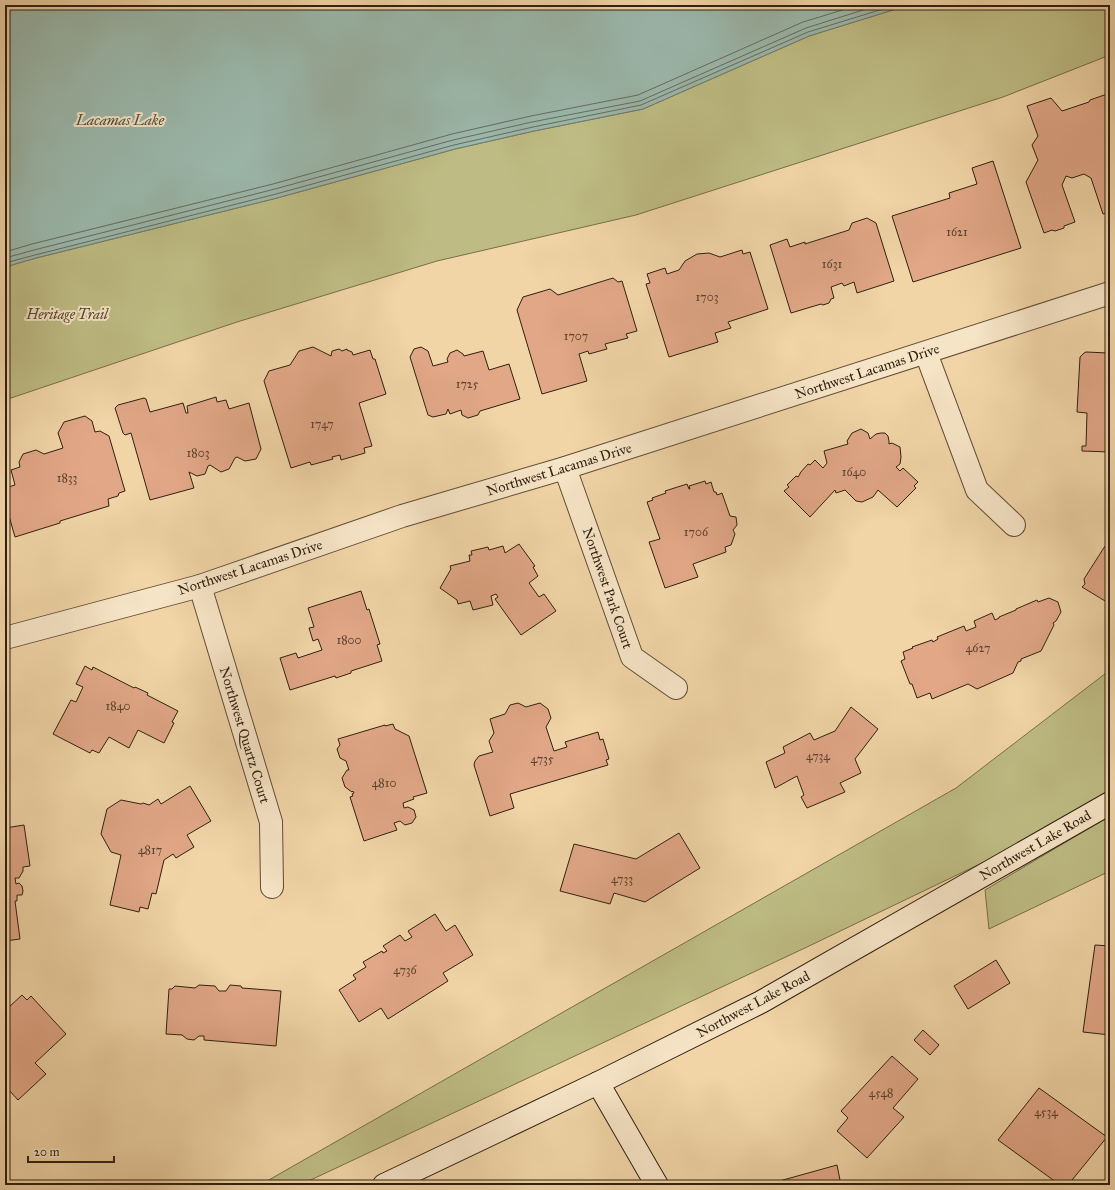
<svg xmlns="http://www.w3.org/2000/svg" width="1115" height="1190" font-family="'IM FELL Great Primer',serif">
  <rect width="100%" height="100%" fill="#f1d5a7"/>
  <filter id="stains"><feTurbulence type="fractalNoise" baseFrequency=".005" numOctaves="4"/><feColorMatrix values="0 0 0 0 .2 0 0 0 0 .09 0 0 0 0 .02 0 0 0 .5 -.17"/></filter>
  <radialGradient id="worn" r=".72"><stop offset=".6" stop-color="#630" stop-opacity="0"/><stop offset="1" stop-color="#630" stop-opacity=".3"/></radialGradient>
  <g fill="#bebc84" stroke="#776e4a">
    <path d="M909 5H1110V55L1003 97 636 215 437 261 237 322 5 400V267L36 258 277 198 455 149 534 131 643 109 809 36Z"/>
    <path d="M1110 670V791L984 862 807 947 300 1185H260L956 788Z"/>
    <path d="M1110 816V871L989 929 985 890Z"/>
  </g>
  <path fill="#9bb8ac" stroke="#707b6e" d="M5 5H909L809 36 643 109 534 131 455 149 277 198 36 258 5 267Z"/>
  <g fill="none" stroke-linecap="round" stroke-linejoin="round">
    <g stroke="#666c5e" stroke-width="1">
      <path d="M5 252 32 244 273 184 452 134 531 116 638 95 803 22 859 5"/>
      <path d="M5 258 34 250 275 189 453 140 532 122 640 101 806 28 879 5"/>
      <path d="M5 263 35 255 276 194 454 145 533 127 641 105 808 32 896 5"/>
    </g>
  </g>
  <g fill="#e1a787" stroke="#302010">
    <path d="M1110 93V212L1103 214 1091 178 1084 174 1072 178 1066 176 1062 185 1075 222 1064 226V228L1055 231 1052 230 1044 233 1026 182 1038 160 1037 158 1032 145 1038 136 1027 106 1051 98 1062 111 1089 102 1090 100Z"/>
    <path d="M993 161 1021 248 913 282 892 216 950 198 949 193 977 184 972 168Z"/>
    <path d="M867 218 876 223 894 281 857 293 854 282 844 286 842 283 831 287 834 298 831 299 829 303 823 305 821 304 791 313 770 245 787 239 790 247 805 242V244L849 230 852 223Z"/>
    <path d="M742 250 743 254 750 252 768 309 728 322 731 328 715 333 718 342 669 357 646 284 650 283 647 274 665 268 667 274 679 270 685 261 697 254 709 253 720 257Z"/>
    <path d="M613 278 618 282 622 281 637 331 626 334 628 338 605 344 607 349 589 354 588 351 579 354 587 381 542 394 517 310 523 297 550 289 558 295Z"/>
    <path d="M313 347 331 356 332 351 339 349 342 351 347 349V350L352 352 353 355 370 350 373 359H375L386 394 359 403 372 446 364 448 365 453 341 460 340 455 332 457 333 459 311 465 310 462 291 468 264 381 269 371 290 365 299 351Z"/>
    <path d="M421 347 428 351 433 366 448 362 447 359 450 353 457 350 463 354 464 356 483 351 489 370 509 364 520 399 480 411 478 415 468 418 462 415 461 410 450 414 448 409 446 414 433 417 428 415 410 357 414 349Z"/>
    <path d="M1086 352 1108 353V358H1110V452L1082 451V446H1086L1087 413 1077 412 1080 357 1084 353Z"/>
    <path d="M216 397 217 402 226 400 229 409 249 403 261 449 256 459 245 461 237 457 235 458 229 469 221 472 210 465 208 466 205 474 197 476 189 472 194 488 150 500 131 433 125 435 123 433 115 408 118 405 144 398 146 399 150 412 183 403 186 413H188L187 406Z"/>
    <path d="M85 416 92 421 95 432 100 431 109 436 125 491 119 493 118 496 108 499 109 506 60 521V523L15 537 5 502V488L15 485 11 470 20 467 19 462 23 454 36 450 44 454 63 448 58 433 64 422Z"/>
    <path d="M861 429 868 433 870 439 876 434 881 433H885L888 436 889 441V444L892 443 900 447 901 457 900 464 896 467 900 471 903 468 918 482 914 486 916 488 897 507 878 490 873 497 862 502 856 501 845 490 836 493 835 490 810 517 784 491 789 487 787 485 796 476 798 477 800 474V473L808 464 810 465 815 460 823 468 827 463 824 451 848 444 847 441 852 433Z"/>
    <path d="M705 481 706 484 711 482 714 492H716L717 495 722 493 730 516 736 517 737 525 733 530 735 534 731 545 725 547 726 552 693 564 698 577 665 588 649 542 660 539 647 502 653 500 652 498 666 493 665 491 687 484 689 489H690L689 486Z"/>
    <path d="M519 544 535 566 533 567 538 576 529 583 539 597 544 594 556 611 521 635 495 599 498 597 496 594 491 596 493 605 473 610 470 601 458 604 457 600 440 588 451 569 450 566 470 561 469 555H472L471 551 488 547 489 550 503 546 505 553Z"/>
    <path d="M1105 546 1110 549V604L1082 587 1085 584 1084 579Z"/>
    <path d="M361 591 367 610 369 609 380 644 377 645 382 661 351 671V673L336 678 335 676 290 690 280 658 296 653 298 658 322 650 318 639 313 641 309 628 314 627 308 608Z"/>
    <path d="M1049 598 1058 602 1061 612 1056 621 1053 623 1054 625 1041 651 1021 659V661L1018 662 1013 673 977 689 968 684 932 699 930 693 917 698 912 684H910L901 661 905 659 903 652 913 648 912 647 932 640 933 642 938 639 937 637 964 626 966 631 976 627 974 621 992 613 995 620 999 618V617L1016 610V609L1037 600 1038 602Z"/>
    <path d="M85 666 92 670 93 667 134 688 135 687 148 693 147 695 178 711 172 722 174 723 164 743 138 730 129 748 109 737 99 753 92 750 90 753 53 734 71 700 76 702 83 687 76 684Z"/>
    <path d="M518 703 526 707 540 703 548 709 551 718 546 727 554 751 567 747 565 742 598 732 600 740 603 739 609 759 606 760 608 765 510 794 514 808 490 816 474 765 475 761 479 756 493 752 492 750 489 741 494 733 490 719 505 714 510 705Z"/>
    <path d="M851 707 878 729 855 759 861 773 840 783 845 792 807 808 801 797 804 795 797 776 775 788 766 762 785 753 783 747 810 733 814 740 835 731Z"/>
    <path d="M393 724 395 729 409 736 427 793 413 797 414 799 403 803 404 808 408 807 414 810 416 817 412 823 405 825 400 821 394 823 397 830 364 841 350 797 353 796 352 794 354 793 353 791 352 792 345 787 342 778 347 770H349L346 761 340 758 337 749 340 745 338 739 385 725V726Z"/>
    <path d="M190 786 211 821 187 835 194 847 176 858 173 854 164 860 156 894 152 893 148 909 140 907 139 912 110 905 121 855 111 852 101 834 107 809 121 800 141 804 143 803 149 805 158 799 161 804Z"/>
    <path d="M24 825 30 866 23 867V871L19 878H15L16 884 19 883 22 886 23 891 22 895H17V901H15L20 939 5 941V828Z"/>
    <path d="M679 833 700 868 645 902 614 893 610 904 560 891 574 844 636 859Z"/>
    <path d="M435 914 446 931 455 925 473 955 443 973 448 981 388 1019 381 1008 359 1022 339 990 356 979 353 975 366 967 363 962 382 951 383 953 387 951 383 946 400 935 405 941 412 937 408 931Z"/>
    <path d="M1095 945 1110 946V1035L1083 1032Z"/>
    <path d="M996 960 1010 983 968 1009 954 986Z"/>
    <path d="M199 985 215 986 219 991H226L230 985 241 986 242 988 281 991 276 1046 204 1040V1036H199L194 1040 187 1039 182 1035 166 1034 169 989H172L175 986 195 988Z"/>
    <path d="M22 995 27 1000 31 996 66 1034 35 1063 46 1074 18 1100 8 1089 6 1091H5V1006L6 1005 8 1008Z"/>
    <path d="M923 1030 939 1045 930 1055 914 1040Z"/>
    <path d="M892 1056 918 1079 893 1108 904 1117 867 1158 837 1131 848 1118 841 1111Z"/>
    <path d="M1039 1088 1107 1137 1068 1185H1060L998 1140Z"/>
    <path d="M837 1165 841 1185H765Z"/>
  </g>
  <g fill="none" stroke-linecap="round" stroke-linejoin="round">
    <defs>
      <g id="street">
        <path d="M926 353 977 490 1014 525"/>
        <path d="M565 468 632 657 676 688"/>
        <path d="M200 586 271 822 272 887"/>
        <path d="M5 638 200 586 402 516 565 468 1110 293"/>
      </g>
      <g id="secondary">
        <path d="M598 1083 647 1168 657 1185"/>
        <path d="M384 1185 598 1083 761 1002 1110 803"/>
      </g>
    </defs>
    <use href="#street" stroke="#604d36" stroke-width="24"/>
    <use href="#secondary" stroke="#302010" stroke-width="24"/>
    <use href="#street" stroke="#f6e4c6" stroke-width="22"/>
    <use href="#secondary" stroke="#f6e4c6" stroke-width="22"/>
  </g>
  <g text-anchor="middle" stroke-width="4" stroke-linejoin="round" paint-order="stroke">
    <g font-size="12" fill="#5c422e">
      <text x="957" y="236">1621</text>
      <text x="832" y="268">1631</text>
      <text x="707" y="301">1703</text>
      <text x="576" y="340">1707</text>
      <text x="467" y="388">1725</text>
      <text x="322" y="428">1747</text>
      <text x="198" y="457">1803</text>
      <text x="854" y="476">1640</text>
      <text x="67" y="482">1833</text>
      <text x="696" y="536">1706</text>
      <text x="349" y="644">1800</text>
      <text x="978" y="652">4627</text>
      <text x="118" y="710">1840</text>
      <text x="818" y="760">4734</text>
      <text x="542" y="763">4735</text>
      <text x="384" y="787">4810</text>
      <text x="150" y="854">4817</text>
      <text x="622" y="883">4733</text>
      <text x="405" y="974">4736</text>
      <text x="881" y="1097">4548</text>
      <text x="1046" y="1116">4534</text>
    </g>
    <g font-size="14" font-style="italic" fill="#54472d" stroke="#f6e4c6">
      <text x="67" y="319">Heritage Trail</text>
    </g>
    <g font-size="14" fill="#302010" stroke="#f6e4c6">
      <text transform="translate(867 371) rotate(-18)" y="5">Northwest Lacamas Drive</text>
      <text transform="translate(559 469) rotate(-17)" y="5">Northwest Lacamas Drive</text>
      <text transform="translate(250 567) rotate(-18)" y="5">Northwest Lacamas Drive</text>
      <text transform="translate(608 588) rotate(71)" y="5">Northwest Park Court</text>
      <text transform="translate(245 735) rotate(73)" y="5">Northwest Quartz Court</text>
      <text transform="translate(1035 845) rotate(-30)" y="5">Northwest Lake Road</text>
      <text transform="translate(753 1004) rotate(-28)" y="5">Northwest Lake Road</text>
    </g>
    <g font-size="15" font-style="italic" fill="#504e3f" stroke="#f6e4c6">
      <text x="120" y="125">Lacamas Lake</text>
    </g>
  </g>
  <rect width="1115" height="1190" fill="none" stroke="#f1d5a7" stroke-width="20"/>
  <rect x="6" y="6" width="1103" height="1178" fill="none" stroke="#302010" stroke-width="2"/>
  <rect x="10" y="10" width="1095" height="1170" fill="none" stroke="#302010"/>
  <path d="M28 1156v6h86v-6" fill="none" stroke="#302010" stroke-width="2"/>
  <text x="34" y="1156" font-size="12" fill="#302010" stroke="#f6e4c6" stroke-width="3" paint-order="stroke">20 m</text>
  <rect width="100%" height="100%" filter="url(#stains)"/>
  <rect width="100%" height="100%" fill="url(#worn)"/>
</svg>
